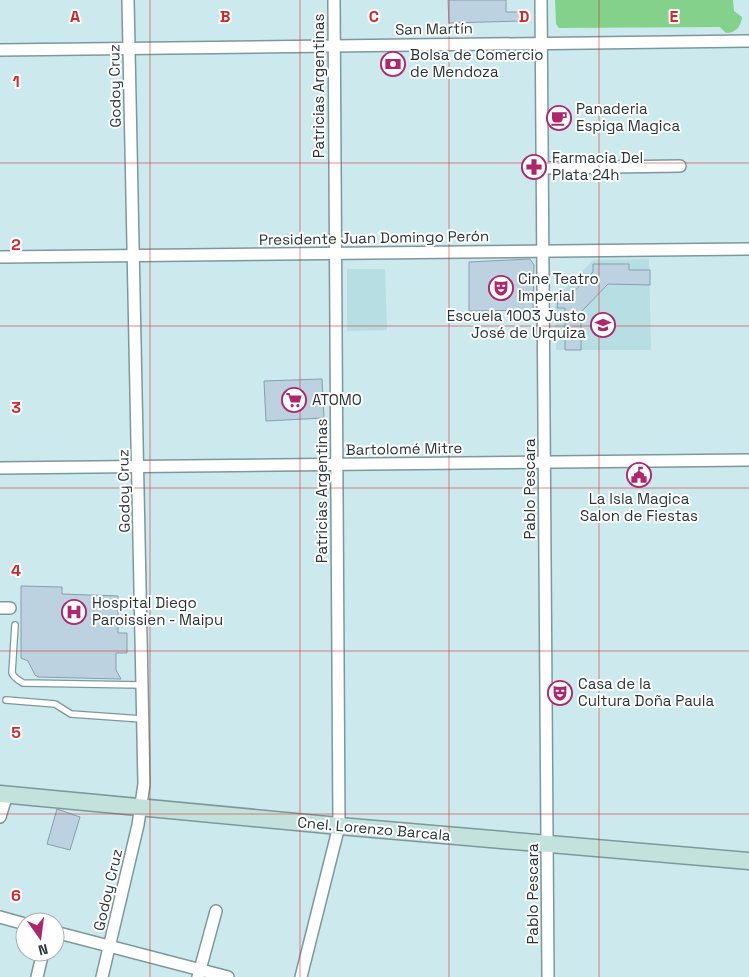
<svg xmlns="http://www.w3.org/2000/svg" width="749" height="977" font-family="'Space Grotesk',sans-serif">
  <rect width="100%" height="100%" fill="#cce9ed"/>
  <g fill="#b7dee2">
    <path d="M649 259 651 350H556L555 299 593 260Z"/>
    <path d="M347 269H385L387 330 347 331Z"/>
  </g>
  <path fill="#83d18b" d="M555 0H733L734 11 742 17C741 26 736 33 726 33L720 27 559 28 556 24Z"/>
  <g fill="#bcd2e0" stroke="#889eab">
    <path d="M448 0H506V12H522V21L449 23Z"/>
    <path d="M530 259 534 265 533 310 469 311V262Z"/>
    <path d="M593 264H629V270H650V285L608 284 581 312V350H565V308H557L558 300H566L593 272Z"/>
    <path d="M322 379 324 418 266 421 264 381Z"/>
    <path d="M21 586 62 587V594L118 596V633H127V653H116V670L121 679 38 677 35 675 28 661 21 658Z"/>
    <path d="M57 809 80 817 70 850 47 844Z"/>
  </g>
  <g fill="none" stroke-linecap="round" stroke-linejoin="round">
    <defs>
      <g id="lane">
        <path d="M15 625 12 673C14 678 18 680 23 683L142 685"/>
        <path d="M6 700 55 704 71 714 142 719"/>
      </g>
      <g id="street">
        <path d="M541 0 548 977"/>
        <path d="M0 50 749 41"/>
        <path d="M542 168 680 166"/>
        <path d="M0 257 749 249"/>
        <path d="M0 468 749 460"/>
        <path d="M0 608H10"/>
        <path d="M0 817 7 794"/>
        <path d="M0 917 25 924"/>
        <path d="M55 932 228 977"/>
        <path d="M37 977 43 952"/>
        <path d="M102 977 138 825 144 784 128 0"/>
        <path d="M198 977 216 911"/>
        <path d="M301 977 339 826 334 0"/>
      </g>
      <path id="secondary" d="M0 794 339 826 749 861"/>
    </defs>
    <use href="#lane" stroke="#7d989b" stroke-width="8"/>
    <use href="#street" stroke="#7d989b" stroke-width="14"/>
    <use href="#secondary" stroke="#7d989b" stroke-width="19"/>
    <use href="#lane" stroke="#fff" stroke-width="5.5"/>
    <use href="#street" stroke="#fff" stroke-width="11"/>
    <use href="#secondary" stroke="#c3e2dc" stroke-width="16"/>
  </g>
  <path fill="none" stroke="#d62828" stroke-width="1" stroke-opacity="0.55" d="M150 0V977M300 0V977M449 0V977M599 0V977M0 163H749M0 326H749M0 488H749M0 651H749M0 814H749"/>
  <defs>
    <symbol id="bank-ring" viewBox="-11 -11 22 22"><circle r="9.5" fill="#fff" stroke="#ae276d" stroke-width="1.5"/><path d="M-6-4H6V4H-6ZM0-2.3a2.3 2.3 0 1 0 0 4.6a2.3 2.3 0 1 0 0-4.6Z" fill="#ae276d"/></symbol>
    <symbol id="cafe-ring" viewBox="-11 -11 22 22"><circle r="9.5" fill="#fff" stroke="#ae276d" stroke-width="1.5"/><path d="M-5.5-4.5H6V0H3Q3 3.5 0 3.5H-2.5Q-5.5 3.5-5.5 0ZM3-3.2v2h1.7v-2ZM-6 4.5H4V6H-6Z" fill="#ae276d"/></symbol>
    <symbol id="pharmacy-ring" viewBox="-11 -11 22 22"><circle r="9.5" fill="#fff" stroke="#ae276d" stroke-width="1.5"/><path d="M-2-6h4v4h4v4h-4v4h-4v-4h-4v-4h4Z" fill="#ae276d"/></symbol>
    <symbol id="theatre-ring" viewBox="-11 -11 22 22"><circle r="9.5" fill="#fff" stroke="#ae276d" stroke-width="1.5"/><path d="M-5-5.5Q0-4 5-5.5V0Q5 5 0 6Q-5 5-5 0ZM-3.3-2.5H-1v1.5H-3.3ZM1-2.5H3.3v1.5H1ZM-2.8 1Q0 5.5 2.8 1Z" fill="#ae276d"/></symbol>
    <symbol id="school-ring" viewBox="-11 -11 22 22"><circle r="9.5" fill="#fff" stroke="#ae276d" stroke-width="1.5"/><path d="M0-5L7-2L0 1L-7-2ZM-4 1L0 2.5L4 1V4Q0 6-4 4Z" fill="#ae276d"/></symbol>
    <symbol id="supermarket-ring" viewBox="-11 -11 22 22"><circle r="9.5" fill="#fff" stroke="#ae276d" stroke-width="1.5"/><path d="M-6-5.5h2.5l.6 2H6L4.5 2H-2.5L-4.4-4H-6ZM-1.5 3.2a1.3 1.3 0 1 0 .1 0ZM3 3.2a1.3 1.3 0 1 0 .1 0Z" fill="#ae276d"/></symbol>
    <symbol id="civic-ring" viewBox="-11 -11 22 22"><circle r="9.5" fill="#fff" stroke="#ae276d" stroke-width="1.5"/><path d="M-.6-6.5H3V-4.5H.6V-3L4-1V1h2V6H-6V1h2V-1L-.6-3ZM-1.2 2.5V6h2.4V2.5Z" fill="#ae276d"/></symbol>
    <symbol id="hospital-ring" viewBox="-11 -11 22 22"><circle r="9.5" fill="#fff" stroke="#ae276d" stroke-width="1.5"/><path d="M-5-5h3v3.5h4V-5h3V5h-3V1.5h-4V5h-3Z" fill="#ae276d"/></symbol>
  </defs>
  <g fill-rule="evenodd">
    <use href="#bank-ring" x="379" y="50" width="28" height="28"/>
    <use href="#cafe-ring" x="545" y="104" width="28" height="28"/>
    <use href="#pharmacy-ring" x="520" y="153" width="28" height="28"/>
    <use href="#theatre-ring" x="487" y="274" width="28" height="28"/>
    <use href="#school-ring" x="589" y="311" width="28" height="28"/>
    <use href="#supermarket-ring" x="280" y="386" width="28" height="28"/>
    <use href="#civic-ring" x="625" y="461" width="28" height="28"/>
    <use href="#hospital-ring" x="60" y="598" width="28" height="28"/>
    <use href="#theatre-ring" x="546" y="679" width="28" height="28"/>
  </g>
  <g text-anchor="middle" stroke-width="4" stroke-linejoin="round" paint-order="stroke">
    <g font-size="15" fill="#293536" stroke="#fff">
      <text transform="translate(434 29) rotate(-1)" y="5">San Martín</text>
      <text transform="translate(115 86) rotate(-91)" y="5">Godoy Cruz</text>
      <text transform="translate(319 86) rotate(-90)" y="5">Patricias Argentinas</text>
      <text transform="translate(374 238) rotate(-1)" y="5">Presidente Juan Domingo Perón</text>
      <text transform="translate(404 449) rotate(-1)" y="5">Bartolomé Mitre</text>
      <text transform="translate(530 489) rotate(-90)" y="5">Pablo Pescara</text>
      <text transform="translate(124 491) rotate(-91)" y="5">Godoy Cruz</text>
      <text transform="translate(322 491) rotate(-90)" y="5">Patricias Argentinas</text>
      <text transform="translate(374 829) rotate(5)" y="5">Cnel. Lorenzo Barcala</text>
      <text transform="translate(108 890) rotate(-77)" y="5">Godoy Cruz</text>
      <text transform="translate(533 894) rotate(-90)" y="5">Pablo Pescara</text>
    </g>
    <g font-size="15" fill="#293536" stroke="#fff" text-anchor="start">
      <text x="410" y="60">Bolsa de Comercio<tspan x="410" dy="17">de Mendoza</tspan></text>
      <text x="576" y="114">Panaderia<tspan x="576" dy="17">Espiga Magica</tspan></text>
      <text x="552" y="163">Farmacia Del<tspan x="552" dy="17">Plata 24h</tspan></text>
      <text x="518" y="284">Cine Teatro<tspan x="518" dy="17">Imperial</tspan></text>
      <text x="586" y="321" text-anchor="end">Escuela 1003 Justo<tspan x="586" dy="17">José de Urquiza</tspan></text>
      <text x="312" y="405">ATOMO</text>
      <text x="639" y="504" text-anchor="middle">La Isla Magica<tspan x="639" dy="17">Salon de Fiestas</tspan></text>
      <text x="92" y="608">Hospital Diego<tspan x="92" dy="17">Paroissien - Maipu</tspan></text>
      <text x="578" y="689">Casa de la<tspan x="578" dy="17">Cultura Doña Paula</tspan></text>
    </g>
  </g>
  <g font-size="16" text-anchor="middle" font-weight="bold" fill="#d62828" stroke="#fff" stroke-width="4" stroke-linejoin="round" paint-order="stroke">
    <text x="75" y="22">A</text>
    <text x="225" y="22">B</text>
    <text x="374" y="22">C</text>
    <text x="524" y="22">D</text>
    <text x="674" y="22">E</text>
    <text x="16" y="87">1</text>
    <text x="16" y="250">2</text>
    <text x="16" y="413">3</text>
    <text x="16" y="576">4</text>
    <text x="16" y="738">5</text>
    <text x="16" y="901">6</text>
  </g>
  <g transform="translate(40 937) rotate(166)"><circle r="24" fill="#ffffff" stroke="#a9aeaf"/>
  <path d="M0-4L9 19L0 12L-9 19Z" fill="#ae276d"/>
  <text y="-8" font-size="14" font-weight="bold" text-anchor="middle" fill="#293536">N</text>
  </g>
</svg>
